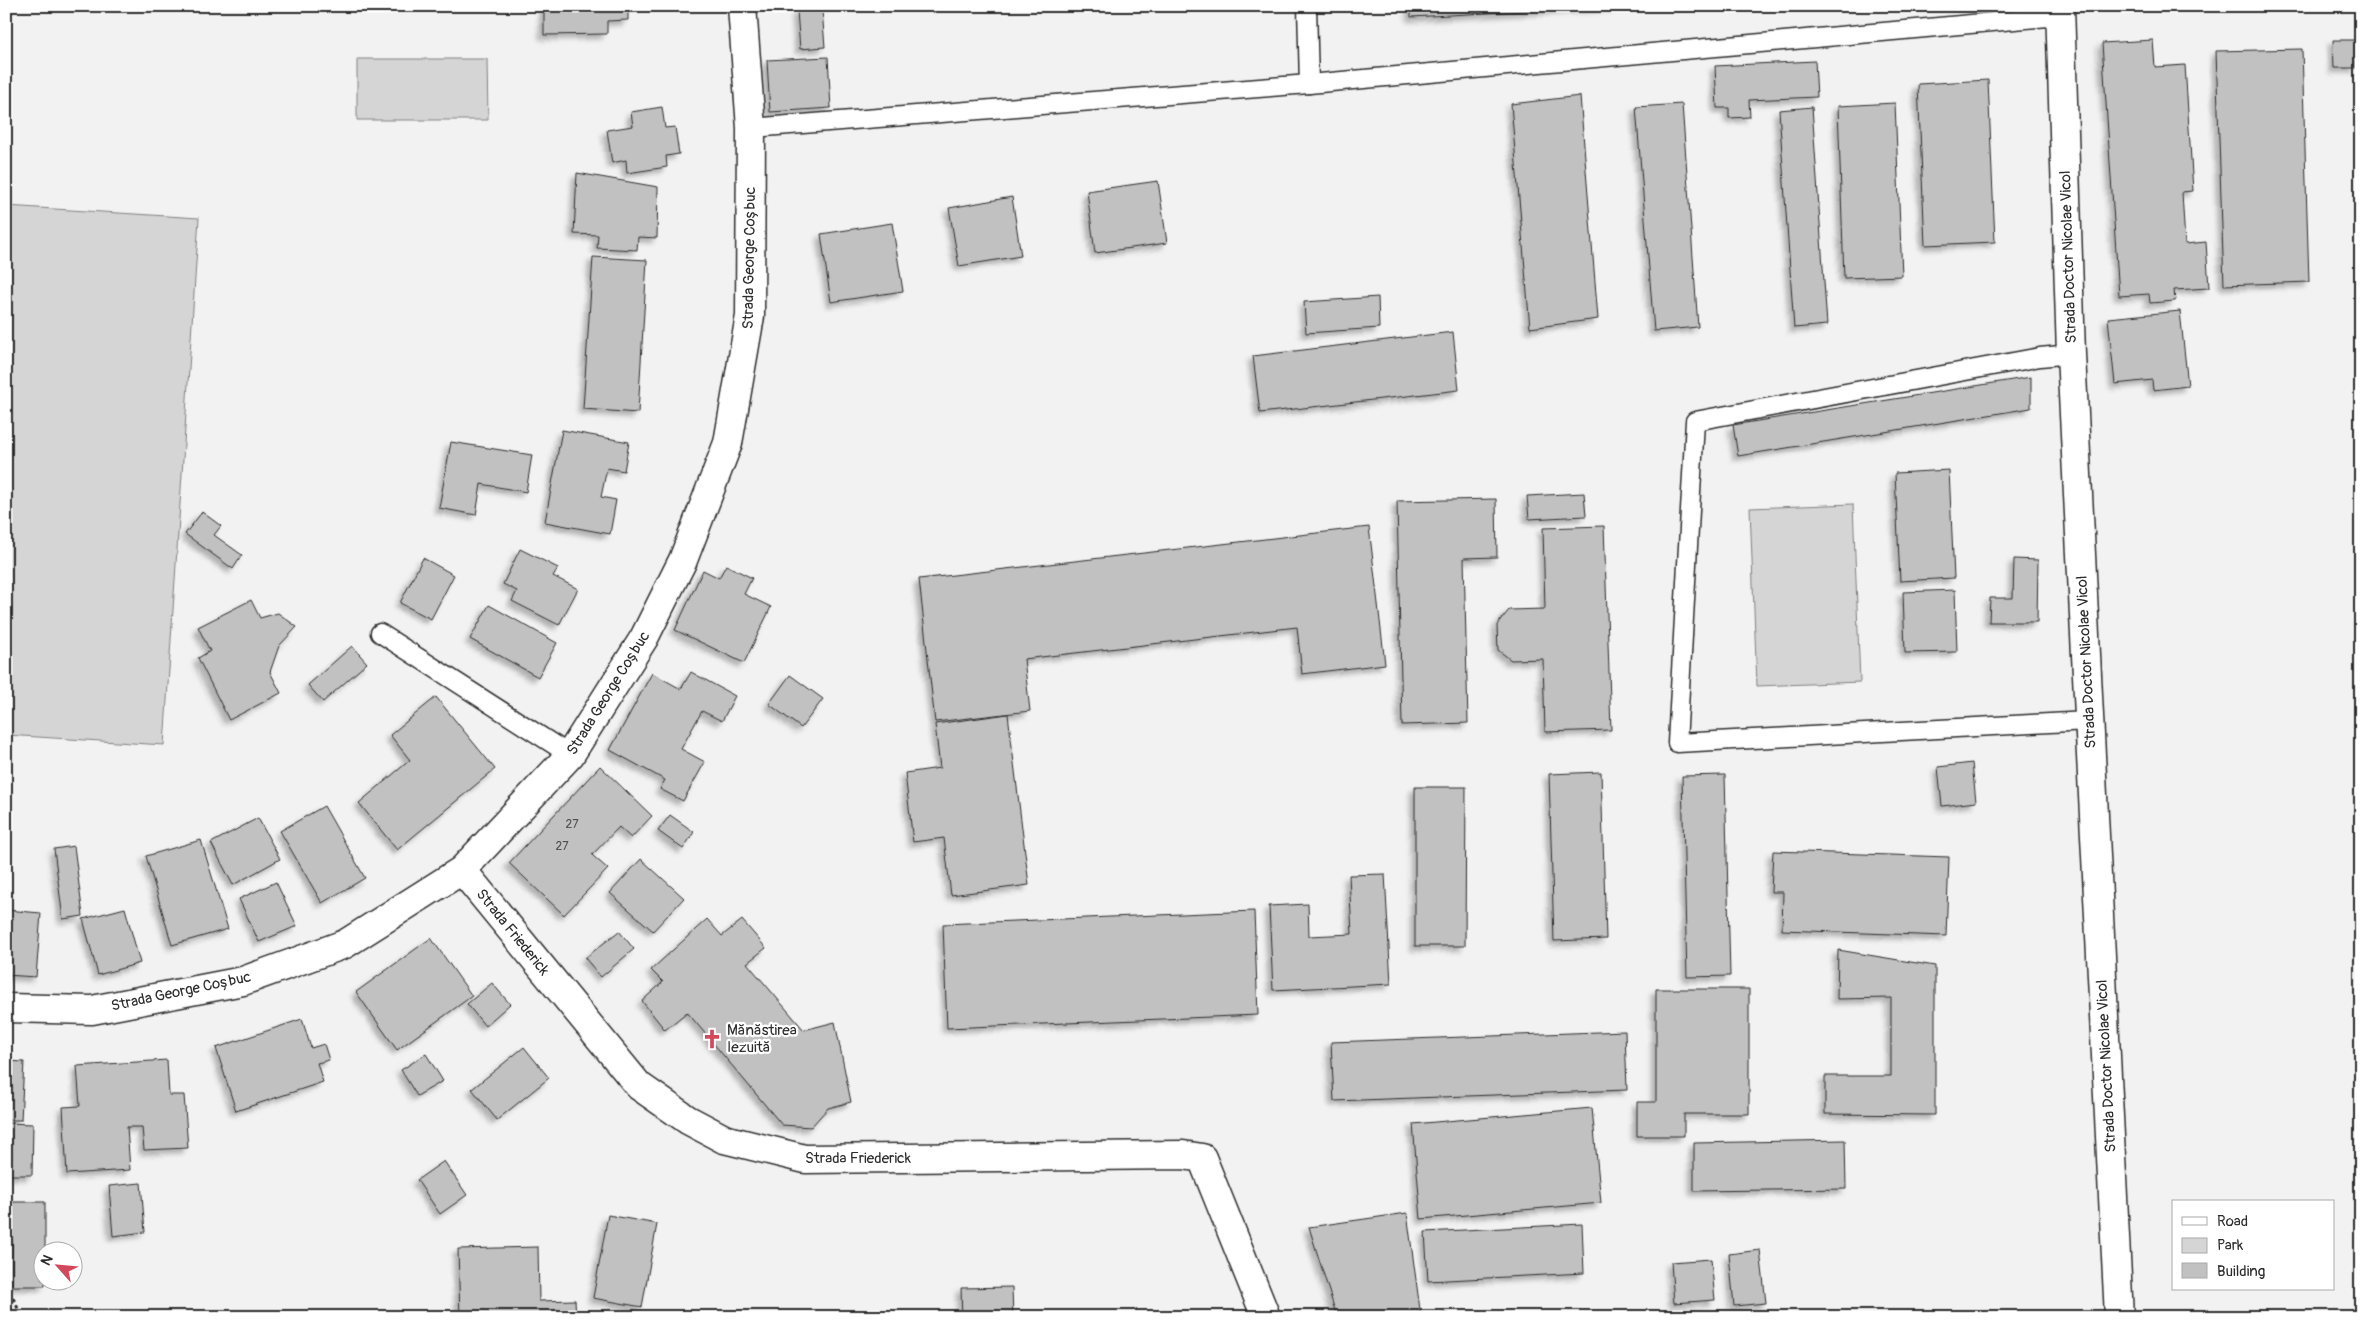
<svg xmlns="http://www.w3.org/2000/svg" width="2367" height="1323" font-family="Pangolin,sans-serif">
  <defs>
    <filter id="shadow"><feDropShadow dx="-4.5" dy="4.5" stdDeviation="2.5" flood-color="#0004"/></filter>
  </defs>
  <rect width="100%" height="100%" fill="#f2f2f2"/>
  <filter id="ink" filterUnits="userSpaceOnUse"><feTurbulence type="fractalNoise" baseFrequency=".02" numOctaves="2"/><feDisplacementMap in="SourceGraphic" scale="10" xChannelSelector="R" yChannelSelector="G"/><feConvolveMatrix kernelMatrix="1 2 1 2 8 2 1 2 1" color-interpolation-filters="sRGB"/></filter>
  <g filter="url(#ink)">
    <g fill="#d5d5d5" stroke="#808080">
      <path d="M357 59H487L488 120H357Z"/>
      <path d="M6 206 199 218 164 745 6 735Z"/>
      <path d="M1853 504 1860 682 1757 686 1750 508Z"/>
    </g>
    <g fill="#c1c1c1" stroke="#2b2b2b" filter="url(#shadow)">
      <path d="M544 6H628V20L607 21V34L544 35Z"/>
      <path d="M1411 6H1621L1411 17Z"/>
      <path d="M822 9 825 47 800 49 797 11Z"/>
      <path d="M2153 40 2155 67 2185 65 2193 191 2182 192 2185 244 2206 242 2209 288 2174 290 2175 301 2150 303 2149 294 2119 296 2102 43Z"/>
      <path d="M2333 40H2356V68H2334Z"/>
      <path d="M2302 49 2309 282 2224 285 2216 51Z"/>
      <path d="M828 57 831 108 770 112 767 60Z"/>
      <path d="M1815 61 1817 97 1749 100 1750 117 1729 118V108H1717L1715 66Z"/>
      <path d="M1988 80 1995 242 1925 245 1918 84Z"/>
      <path d="M1580 96 1598 319 1530 328 1511 104Z"/>
      <path d="M1895 103 1902 276 1844 278 1838 106Z"/>
      <path d="M1682 104 1698 327 1654 331 1636 107Z"/>
      <path d="M662 107 665 128 675 127 679 154 666 156 667 167 627 173 626 160 612 163 607 130 633 126 631 112Z"/>
      <path d="M1812 107 1827 325 1794 328 1779 110Z"/>
      <path d="M577 173 658 187 657 238 638 237 637 250 597 248 598 235 574 234Z"/>
      <path d="M1158 181 1167 243 1095 253 1087 191Z"/>
      <path d="M1012 197 1021 256 959 266 949 208Z"/>
      <path d="M892 223 903 291 831 302 821 234Z"/>
      <path d="M593 257 647 260 638 413 583 409Z"/>
      <path d="M1378 297 1379 328 1306 333 1304 302Z"/>
      <path d="M2180 311 2188 386 2153 390 2152 380 2115 384 2108 318Z"/>
      <path d="M1453 332 1459 390 1260 413 1253 356Z"/>
      <path d="M2031 377V408L1738 456 1733 425Z"/>
      <path d="M562 430 629 442 624 471 607 468 601 497 616 500 610 534 545 522Z"/>
      <path d="M451 442 532 455 526 492 481 484 476 515 439 508Z"/>
      <path d="M1949 470 1954 578 1900 581 1895 473Z"/>
      <path d="M1584 493 1586 516 1529 519 1527 496Z"/>
      <path d="M1496 499 1497 557 1464 558 1468 723 1402 725 1397 501Z"/>
      <path d="M202 512 221 526 214 535 242 555 233 569 185 534Z"/>
      <path d="M1604 526 1611 730 1545 732 1543 659 1511 660 1498 650 1497 625 1509 610 1545 609 1543 528Z"/>
      <path d="M1369 527 1385 664 1302 674 1297 627 1024 659 1030 711 935 722 919 579Z"/>
      <path d="M520 549 558 568 553 576 578 589 559 625 512 601 517 591 503 584Z"/>
      <path d="M423 558 454 575 431 619 400 603Z"/>
      <path d="M2014 559 2038 560 2037 622H1989L1990 598H2013Z"/>
      <path d="M726 565 752 578 744 594 771 607 744 663 675 630 703 570 719 578Z"/>
      <path d="M1955 590 1957 652 1905 653 1903 592Z"/>
      <path d="M251 600 260 618 278 613 297 627 279 646 270 672 281 693 229 720 198 658 210 651 198 627Z"/>
      <path d="M489 605 557 643 538 677 470 639Z"/>
      <path d="M352 646 367 663 323 702 308 685Z"/>
      <path d="M691 672 735 696 722 721 702 711 681 749 705 762 683 801 660 789 665 780 610 750 652 673 681 689Z"/>
      <path d="M790 675 823 699 801 728 769 704Z"/>
      <path d="M436 697 495 769 397 850 359 803 410 760 390 735Z"/>
      <path d="M1008 714 1029 885 951 895 944 838 913 842 905 773 940 768 935 724Z"/>
      <path d="M1972 763 1976 802 1942 806 1938 767Z"/>
      <path d="M600 766 652 816 631 838 619 827 592 855 608 869 564 915 509 863Z"/>
      <path d="M1601 772 1606 939 1554 941 1549 774Z"/>
      <path d="M1725 775 1730 976 1687 977 1682 776Z"/>
      <path d="M1415 787H1466L1465 946H1415Z"/>
      <path d="M324 806 365 878 322 903 280 831Z"/>
      <path d="M670 815 694 832 683 849 658 831Z"/>
      <path d="M258 818 280 859 233 885 211 843Z"/>
      <path d="M201 840 228 929 172 945 146 856Z"/>
      <path d="M74 846 83 916 63 919 54 849Z"/>
      <path d="M1773 851 1949 857 1946 936 1782 930 1783 892H1771Z"/>
      <path d="M641 859 684 898 653 931 610 893Z"/>
      <path d="M1385 874 1391 984 1273 990 1269 906 1308 904 1309 936 1352 934 1349 875Z"/>
      <path d="M276 882 297 926 259 942 239 899Z"/>
      <path d="M125 908 140 963 98 975 83 919Z"/>
      <path d="M6 910 41 913 36 977 6 975Z"/>
      <path d="M1254 911 1258 1015 947 1028 943 924Z"/>
      <path d="M707 919 722 936 742 920 766 948 747 963 804 1030 835 1022 851 1102 828 1108 811 1127 782 1125 687 1012 665 1030 642 1001 663 982 651 970Z"/>
      <path d="M619 931 634 949 601 977 585 958Z"/>
      <path d="M431 938 472 996 397 1050 356 992Z"/>
      <path d="M1838 950 1935 966V1115L1825 1114V1076H1891V998L1837 999Z"/>
      <path d="M492 983 510 1004 485 1026 467 1004Z"/>
      <path d="M1656 989H1749V1114H1684V1136H1637V1102H1656Z"/>
      <path d="M302 1019 311 1048 324 1044 329 1060 317 1063 323 1082 236 1111 216 1048Z"/>
      <path d="M1625 1031 1627 1090 1334 1101 1331 1042Z"/>
      <path d="M524 1047 549 1078 497 1120 472 1089Z"/>
      <path d="M426 1054 443 1081 417 1096 401 1070Z"/>
      <path d="M167 1060 169 1095H184L188 1148 144 1150 142 1127H127L130 1170 67 1174 63 1107 80 1106 77 1066Z"/>
      <path d="M6 1061 24 1062 21 1120H6Z"/>
      <path d="M1592 1108 1601 1203 1421 1219 1413 1124Z"/>
      <path d="M6 1123 33 1124 32 1175H10L9 1188H6Z"/>
      <path d="M1845 1140 1846 1189 1694 1191V1143Z"/>
      <path d="M444 1161 467 1195 440 1214 417 1180Z"/>
      <path d="M141 1183 145 1232 113 1236 109 1186Z"/>
      <path d="M6 1202H45V1250H42V1280H45V1286H12V1240H6Z"/>
      <path d="M1407 1213 1421 1317H1337L1309 1227Z"/>
      <path d="M608 1215 657 1224 642 1307 593 1298Z"/>
      <path d="M1582 1224 1584 1273 1428 1281 1425 1232Z"/>
      <path d="M538 1247 539 1301 575 1300 576 1317H460L458 1249Z"/>
      <path d="M1760 1250 1766 1303 1734 1306 1729 1254Z"/>
      <path d="M1711 1259 1715 1300 1674 1303 1671 1262Z"/>
      <path d="M1012 1287 1013 1317H962L961 1288Z"/>
      <path d="M1447 1313 1448 1317H1429V1315Z"/>
    </g>
    <g fill="none" stroke-linecap="round" stroke-linejoin="round">
      <defs>
        <g id="lane">
          <path d="M1307 6 1309 84"/>
          <path d="M751 128 1309 84 2059 16"/>
          <path d="M2071 354 2040 357 1695 421 1677 743 2088 721"/>
          <path d="M380 633 570 755"/>
        </g>
        <g id="street">
          <path d="M462 870 639 1086 688 1120 724 1139 805 1159 1183 1155 1202 1158 1266 1317"/>
          <path d="M6 1008 92 1010 243 981 345 944 462 870 570 755 644 638 683 560 728 443 750 316 751 128 742 6"/>
        </g>
        <path id="secondary" d="M2060 6 2071 354 2119 1317"/>
      </defs>
      <use href="#lane" stroke="#2b2b2b" stroke-width="21"/>
      <use href="#street" stroke="#2b2b2b" stroke-width="31"/>
      <use href="#secondary" stroke="#2b2b2b" stroke-width="31"/>
      <path stroke="#2b2b2b" stroke-width="3" stroke-dasharray="4 4" stroke-linecap="butt" d="M6 1293 13 1298 22 1317"/>
      <use href="#lane" stroke="#fff" stroke-width="18"/>
      <use href="#street" stroke="#fff" stroke-width="28"/>
      <use href="#secondary" stroke="#fff" stroke-width="28"/>
    </g>
  </g>
  <defs>
    <symbol id="church-bare" viewBox="-9 -9 18 18"><path d="M-1.2-6h2.4v3.5h3.3v2.4h-3.3V6h-2.4V-.1h-3.3v-2.4h3.3Z" fill="#d1495b" stroke="#fff" stroke-width="2.5" paint-order="stroke"/></symbol>
  </defs>
  <g fill-rule="evenodd">
    <use href="#church-bare" x="698" y="1025" width="28" height="28"/>
  </g>
  <g text-anchor="middle" stroke-width="4.5" stroke-linejoin="round" paint-order="stroke">
    <g font-size="12" fill="#505050">
      <text x="572" y="828">27</text>
      <text x="562" y="850">27</text>
    </g>
    <g font-size="15" fill="#2b2b2b" stroke="#fff">
      <text transform="translate(2068 257) rotate(-92)" y="5">Strada Doctor Nicolae Vicol</text>
      <text transform="translate(749 258) rotate(-89)" y="5">Strada George Coșbuc</text>
      <text transform="translate(2086 662) rotate(-93)" y="5">Strada Doctor Nicolae Vicol</text>
      <text transform="translate(608 693) rotate(-58)" y="5">Strada George Coșbuc</text>
      <text transform="translate(513 932) rotate(51)" y="5">Strada Friederick</text>
      <text transform="translate(181 991) rotate(-12)" y="5">Strada George Coșbuc</text>
      <text transform="translate(2106 1066) rotate(-93)" y="5">Strada Doctor Nicolae Vicol</text>
      <text x="858" y="1163">Strada Friederick</text>
    </g>
    <g font-size="15" fill="#2b2b2b" stroke="#fff" text-anchor="start">
      <text x="727" y="1035">Mănăstirea<tspan x="727" dy="17">Iezuită</tspan></text>
    </g>
  </g>
  <rect width="2367" height="1323" fill="none" stroke="#fff" stroke-width="25"/>
  <rect x="12" y="12" width="2342" height="1298" fill="none" stroke="#2b2b2b" stroke-width="2" filter="url(#ink)"/>
  <rect x="2172" y="1200" width="162" height="90" fill="#ffffff" stroke="#aaaaaa"/>
  <rect x="2182" y="1217" width="25" height="8" fill="#ffffff" stroke="#aaaaaa"/>
  <text x="2217" y="1226" font-size="15" fill="#2b2b2b">Road</text>
  <rect x="2182" y="1238" width="25" height="15" fill="#d5d5d5" stroke="#aaaaaa"/>
  <text x="2217" y="1250" font-size="15" fill="#2b2b2b">Park</text>
  <rect x="2182" y="1263" width="25" height="15" fill="#c1c1c1" stroke="#aaaaaa"/>
  <text x="2217" y="1276" font-size="15" fill="#2b2b2b">Building</text>
  <g transform="translate(58 1266) rotate(297)"><circle r="24" fill="#ffffff" stroke="#aaaaaa"/>
  <path d="M0-4L9 19L0 12L-9 19Z" fill="#d1495b"/>
  <text y="-8" font-size="14" font-weight="bold" text-anchor="middle" fill="#2b2b2b">N</text>
  </g>
</svg>
